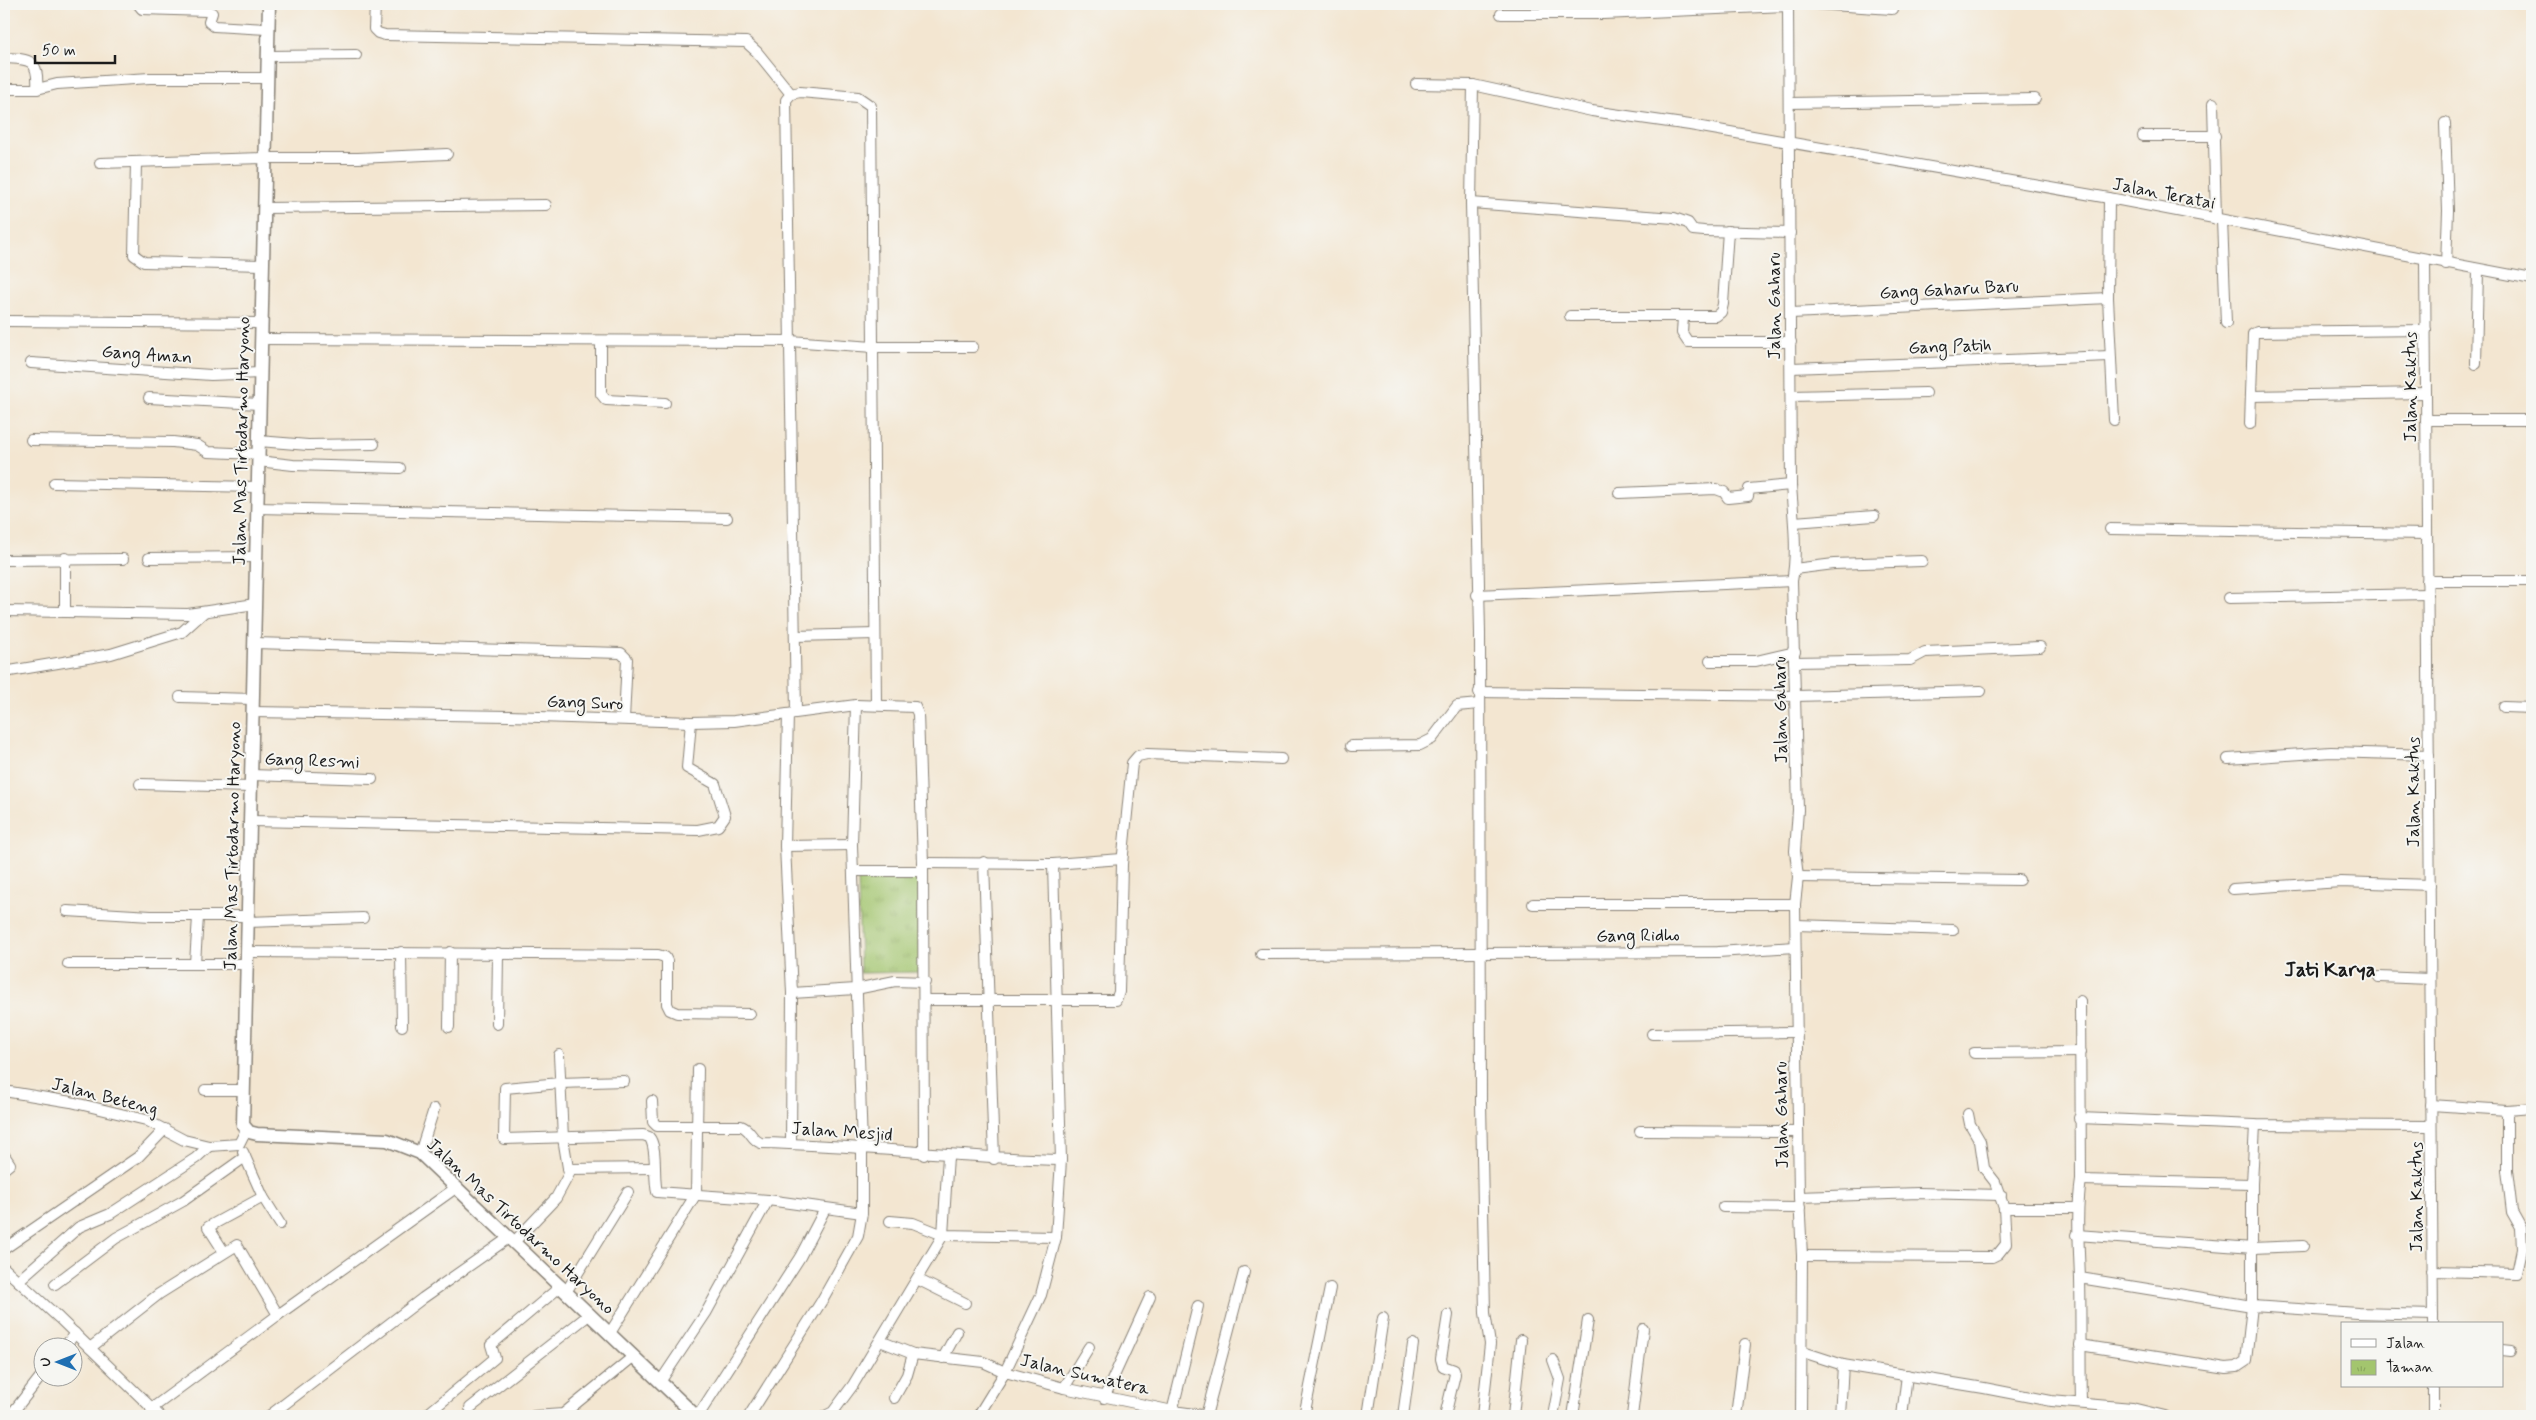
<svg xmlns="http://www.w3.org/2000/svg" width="2536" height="1420" font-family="Mynerve,sans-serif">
  <defs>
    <pattern id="park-tufts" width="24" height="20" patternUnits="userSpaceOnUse" patternTransform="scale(1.25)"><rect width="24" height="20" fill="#a3c56e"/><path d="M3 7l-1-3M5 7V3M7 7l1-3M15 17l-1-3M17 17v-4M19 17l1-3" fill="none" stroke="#8ca95f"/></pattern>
  </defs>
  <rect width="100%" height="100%" fill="#f6f6f2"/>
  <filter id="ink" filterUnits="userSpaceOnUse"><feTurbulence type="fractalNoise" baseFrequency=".02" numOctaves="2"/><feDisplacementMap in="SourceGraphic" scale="10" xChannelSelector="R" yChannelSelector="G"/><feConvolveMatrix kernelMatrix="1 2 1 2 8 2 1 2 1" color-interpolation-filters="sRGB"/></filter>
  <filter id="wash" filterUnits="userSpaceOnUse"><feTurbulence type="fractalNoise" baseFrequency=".0096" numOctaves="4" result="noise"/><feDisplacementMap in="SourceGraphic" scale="20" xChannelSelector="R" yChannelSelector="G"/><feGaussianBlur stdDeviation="1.12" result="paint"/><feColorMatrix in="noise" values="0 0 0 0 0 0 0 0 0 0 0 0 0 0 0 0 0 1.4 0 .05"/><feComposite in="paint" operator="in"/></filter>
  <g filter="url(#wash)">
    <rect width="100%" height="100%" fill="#f3e6d1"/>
    <path fill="url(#park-tufts)" stroke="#607045" d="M921 874 923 972 860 973 858 876Z"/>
  </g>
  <g filter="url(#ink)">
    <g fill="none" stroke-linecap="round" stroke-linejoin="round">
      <defs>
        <g id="minor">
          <path d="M138 4 142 9 207 11 212 13 209 22 214 26 268 29"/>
          <path d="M375 4 374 29 378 33 385 35 746 42 757 52 791 94"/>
          <path d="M1788 4 1791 485C1793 516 1798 550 1792 581L1798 810 1795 851 1798 877 1795 904 1799 1197 1802 1256 1801 1416"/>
          <path d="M1816 4 1892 9"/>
          <path d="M1501 14H1603L1788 6"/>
          <path d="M268 56 356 55"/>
          <path d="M4 58C30 59 39 59 37 89L57 84 150 78H267"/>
          <path d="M1416 84 1473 85 1592 111 1690 125 2109 198 2532 279"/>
          <path d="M1473 85 1471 203 1480 633 1481 1103 1485 1313 1490 1344 1482 1416"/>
          <path d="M4 89H37"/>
          <path d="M1789 103 2035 99"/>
          <path d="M2213 103 2216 219"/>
          <path d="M2445 123 2448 211 2446 264"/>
          <path d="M2143 136H2215"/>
          <path d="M100 163 265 158H358L447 154"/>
          <path d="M136 163 134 255 144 262 263 265"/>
          <path d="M2109 198 2108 298 2114 420"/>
          <path d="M1471 203 1674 218 1688 223 1693 230 1704 231 1790 233"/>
          <path d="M264 208 546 205"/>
          <path d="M2222 220 2226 323"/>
          <path d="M2425 260 2433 1324"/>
          <path d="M1791 313 2108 298"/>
          <path d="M1570 316H1716L1721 312 1723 304 1728 231"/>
          <path d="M1683 317 1682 333 1688 342H1791"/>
          <path d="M4 321 261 323"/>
          <path d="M261 339 790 341 873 347H973"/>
          <path d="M601 341V394L606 400 665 403"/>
          <path d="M31 363 211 375 260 373"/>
          <path d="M2476 364 2478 270"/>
          <path d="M1791 368 2110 356"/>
          <path d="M1791 396 1926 393"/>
          <path d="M2251 396 2426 393"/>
          <path d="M149 398 259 404"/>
          <path d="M2426 420H2532"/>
          <path d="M2250 424 2253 334 2257 332 2426 330"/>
          <path d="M31 440 173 442 197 445 208 452 258 454"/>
          <path d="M259 441 308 445 374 444"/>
          <path d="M258 461 293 465 400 468"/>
          <path d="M54 483 257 487"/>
          <path d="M1619 493 1716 489 1724 492 1728 498 1748 496 1749 489 1791 485"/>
          <path d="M257 508 727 518"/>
          <path d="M1794 522 1874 516"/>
          <path d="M2110 529 2427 534"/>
          <path d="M149 558 256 557"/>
          <path d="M4 560 123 559"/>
          <path d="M1794 569 1834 564 1922 561"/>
          <path d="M2427 581H2532"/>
          <path d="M1477 595 1792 581"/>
          <path d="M2229 598 2428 594"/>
          <path d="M4 611 188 614 255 604"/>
          <path d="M65 612V558"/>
          <path d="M795 636 875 634"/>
          <path d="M254 643 621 653 627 659 624 719"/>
          <path d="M1710 661H1756L1795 652"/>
          <path d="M1794 662 1910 660 1925 652 2040 647"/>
          <path d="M4 672 111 654 182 632 203 613"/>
          <path d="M1479 692 1796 696 1981 691"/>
          <path d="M180 697 253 699"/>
          <path d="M2504 707 2532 708"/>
          <path d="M252 712 509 716 691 722 734 721 856 705 915 707 918 714 923 863 924 1155"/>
          <path d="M796 712 786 100 791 94 800 92 858 97 871 106 876 705"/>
          <path d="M788 714 785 846 792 993 791 1144"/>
          <path d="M1351 746 1420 745 1432 739 1457 706 1479 704"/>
          <path d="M2228 759 2331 752 2429 755"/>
          <path d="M251 775 372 779"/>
          <path d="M140 784 251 787"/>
          <path d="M250 821 698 830 718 826 725 816 715 784 687 768 691 722"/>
          <path d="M785 846 852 845"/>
          <path d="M984 862 994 1159"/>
          <path d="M923 863 1053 864 1122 859"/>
          <path d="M854 871H923"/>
          <path d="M1798 877 2019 880"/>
          <path d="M2233 889 2341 882 2430 885"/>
          <path d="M1533 904H1795"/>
          <path d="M67 911 151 916H248"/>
          <path d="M247 922 363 918"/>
          <path d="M1796 925 1953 930"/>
          <path d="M247 952 658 955 665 957 667 961V1004L670 1010 677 1013 750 1014"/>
          <path d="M401 952 402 1026"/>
          <path d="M1261 954 1718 952 1795 947"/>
          <path d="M195 963 198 917"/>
          <path d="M68 964H247"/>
          <path d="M2379 977 2430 979"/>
          <path d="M792 993 856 989 895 981 925 982"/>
          <path d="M924 1000H1116L1119 992 1122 864 1132 763 1138 756 1147 754 1281 759"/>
          <path d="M2080 1001 2081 1180C2076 1214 2079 1245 2080 1279 2081 1320 2080 1361 2081 1402"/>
          <path d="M497 1024 498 953"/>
          <path d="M449 1027 450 952"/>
          <path d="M1652 1034 1796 1032"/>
          <path d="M1974 1053 2081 1052"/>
          <path d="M624 1081 560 1083 505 1088 504 1139 643 1135 649 1137C658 1147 653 1177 657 1192L768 1200 862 1213V1147L852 845 856 705"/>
          <path d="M205 1090H243"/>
          <path d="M4 1091 71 1102 146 1120 184 1140 209 1146 239 1144 246 1130"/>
          <path d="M652 1101 653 1122 657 1126H741C751 1129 751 1140 761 1143 862 1145 961 1158 1061 1160"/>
          <path d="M2431 1105 2507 1110 2532 1108"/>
          <path d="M1968 1114 1970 1124 1980 1141 1984 1168 1995 1182 2004 1208H2077"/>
          <path d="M2079 1118 2255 1125 2431 1126"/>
          <path d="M1640 1131 1798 1132"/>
          <path d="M243 1152 263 1197 280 1224"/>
          <path d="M420 1153 434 1109"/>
          <path d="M4 1155 10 1164 4 1169"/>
          <path d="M568 1169 654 1168"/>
          <path d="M2081 1180 2252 1184"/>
          <path d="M1799 1197 1919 1193 2001 1195"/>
          <path d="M1723 1207 1800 1208"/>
          <path d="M890 1221 913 1223 943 1235 1056 1237"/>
          <path d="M2077 1235 2253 1248 2303 1246"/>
          <path d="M514 1242 556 1198 569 1174 563 1138 559 1055"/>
          <path d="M4 1249 138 1157 165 1129"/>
          <path d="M224 1252 208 1227 263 1197"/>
          <path d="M1802 1256 1992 1257 1998 1254 2006 1244 2004 1208"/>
          <path d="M4 1268 59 1318 160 1416"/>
          <path d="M2432 1271 2517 1273 2522 1249 2521 1228 2512 1212 2507 1170V1110"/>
          <path d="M2080 1278 2252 1306 2358 1313 2433 1315"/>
          <path d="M917 1279 965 1303"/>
          <path d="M18 1281 79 1227 110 1214 196 1158 209 1146"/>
          <path d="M55 1284 116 1238 183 1201 245 1157"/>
          <path d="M566 1292 628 1192"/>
          <path d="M610 1333 696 1194 698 1069"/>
          <path d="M880 1341 913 1354 983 1362 1005 1372 1064 1388 1173 1411 1209 1416"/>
          <path d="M2080 1345 2226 1368 2237 1367 2246 1361 2252 1306V1184L2255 1125"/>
          <path d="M64 1348 75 1333"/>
          <path d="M90 1348 159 1294 237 1245 278 1315 457 1187"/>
          <path d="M2502 1350 2511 1351"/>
          <path d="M1803 1352 1843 1365 1984 1388 2051 1401 2132 1408 2131 1416"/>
          <path d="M943 1358 957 1332"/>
          <path d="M1553 1360 1560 1379 1553 1416"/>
          <path d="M660 1382 706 1313 768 1200"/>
          <path d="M2433 1386V1416"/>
          <path d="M1064 1388 1089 1347"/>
          <path d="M894 1398 907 1375 913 1354"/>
          <path d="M1104 1398 1150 1297"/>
          <path d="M470 1408 590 1314"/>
          <path d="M2132 1408 2165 1416"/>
          <path d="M151 1409 278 1315"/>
          <path d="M10 1416 42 1375"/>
          <path d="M269 1416 423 1298 510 1237"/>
          <path d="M425 1416 495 1358 491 1345 561 1286"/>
          <path d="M534 1416 563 1414 634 1356"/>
          <path d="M698 1416 800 1257 825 1209"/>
          <path d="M749 1416 821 1302 858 1236 862 1213"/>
          <path d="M825 1416 833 1412 853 1385 943 1235 948 1156"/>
          <path d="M978 1416 1005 1372 1041 1295 1056 1237 1061 1160 1053 864"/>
          <path d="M1171 1416 1198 1306"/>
          <path d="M1206 1416 1244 1272"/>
          <path d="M1304 1416 1330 1288"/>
          <path d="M1368 1416 1383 1318"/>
          <path d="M1403 1416 1413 1344"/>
          <path d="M1445 1416 1455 1374 1454 1370 1443 1366 1441 1359 1448 1315"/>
          <path d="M1513 1416 1521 1340"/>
          <path d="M1573 1416 1588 1320"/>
          <path d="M1632 1416 1643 1329"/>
          <path d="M1736 1416 1745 1344"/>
          <path d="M1840 1416 1843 1365"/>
          <path d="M1902 1416 1907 1375"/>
        </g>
        <path id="tertiary" d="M269 4 243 1125 249 1132 257 1134 387 1140 420 1153 696 1416"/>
      </defs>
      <use href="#minor" stroke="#888176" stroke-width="12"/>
      <use href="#tertiary" stroke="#888176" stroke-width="15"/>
      <use href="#minor" stroke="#fff" stroke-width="10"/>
      <use href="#tertiary" stroke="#fff" stroke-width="12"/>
    </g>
  </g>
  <g text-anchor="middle" stroke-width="4" stroke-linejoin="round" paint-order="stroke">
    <g font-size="18" fill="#1c1c1c" stroke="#f6f6f2">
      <text transform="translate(2164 193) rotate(11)" y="6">Jalan Teratai</text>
      <text transform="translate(1949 289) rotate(-3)" y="6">Gang Gaharu Baru</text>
      <text transform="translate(1774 306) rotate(-90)" y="6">Jalan Gaharu</text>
      <text transform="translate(1950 346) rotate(-2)" y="6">Gang Patih</text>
      <text transform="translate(147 354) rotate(4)" y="6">Gang Aman</text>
      <text transform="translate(2410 387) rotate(-90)" y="6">Jalan Kaktus</text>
      <text transform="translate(241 441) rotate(-89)" y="6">Jalan Mas Tirtodarmo Haryono</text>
      <text transform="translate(585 702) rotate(2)" y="6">Gang Suro</text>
      <text transform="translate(1780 710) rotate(-91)" y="6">Jalan Gaharu</text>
      <text transform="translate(312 760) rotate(2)" y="6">Gang Resmi</text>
      <text transform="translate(2413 792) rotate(-90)" y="6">Jalan Kaktus</text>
      <text transform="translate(232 846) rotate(-89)" y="6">Jalan Mas Tirtodarmo Haryono</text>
      <text transform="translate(1638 935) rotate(-1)" y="6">Gang Ridho</text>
      <text transform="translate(105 1096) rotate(14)" y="6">Jalan Beteng</text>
      <text transform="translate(1781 1115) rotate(-91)" y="6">Jalan Gaharu</text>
      <text transform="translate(842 1131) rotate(4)" y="6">Jalan Mesjid</text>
      <text transform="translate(2416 1197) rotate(-90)" y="6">Jalan Kaktus</text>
      <text transform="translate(521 1226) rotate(43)" y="6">Jalan Mas Tirtodarmo Haryono</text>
      <text transform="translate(1085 1374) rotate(13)" y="6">Jalan Sumatera</text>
    </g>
    <g font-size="20" font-weight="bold" fill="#1c1c1c" stroke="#f6f6f2">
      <text x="2330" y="976">Jati Karya</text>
    </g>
  </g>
  <rect width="2536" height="1420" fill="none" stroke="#f6f6f2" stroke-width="20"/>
  <rect x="2341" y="1322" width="162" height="65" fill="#f6f6f2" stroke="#9f9f9c"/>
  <rect x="2351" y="1339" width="25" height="8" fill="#ffffff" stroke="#9f9f9c"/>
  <text x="2386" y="1348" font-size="15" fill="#1c1c1c">Jalan</text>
  <rect x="2351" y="1360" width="25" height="15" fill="url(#park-tufts)" stroke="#9f9f9c"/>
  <text x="2386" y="1372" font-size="15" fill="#1c1c1c">Taman</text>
  <g transform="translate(58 1362) rotate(270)"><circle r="24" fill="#f6f6f2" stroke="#9f9f9c"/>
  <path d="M0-4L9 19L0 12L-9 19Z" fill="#1f6fb2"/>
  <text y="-8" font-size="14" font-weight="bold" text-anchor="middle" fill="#1c1c1c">U</text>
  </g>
  <path d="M35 55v8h80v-8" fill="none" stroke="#1c1c1c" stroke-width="2.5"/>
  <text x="42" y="55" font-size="15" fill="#1c1c1c" stroke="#f6f6f2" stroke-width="4" paint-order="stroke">50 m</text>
</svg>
